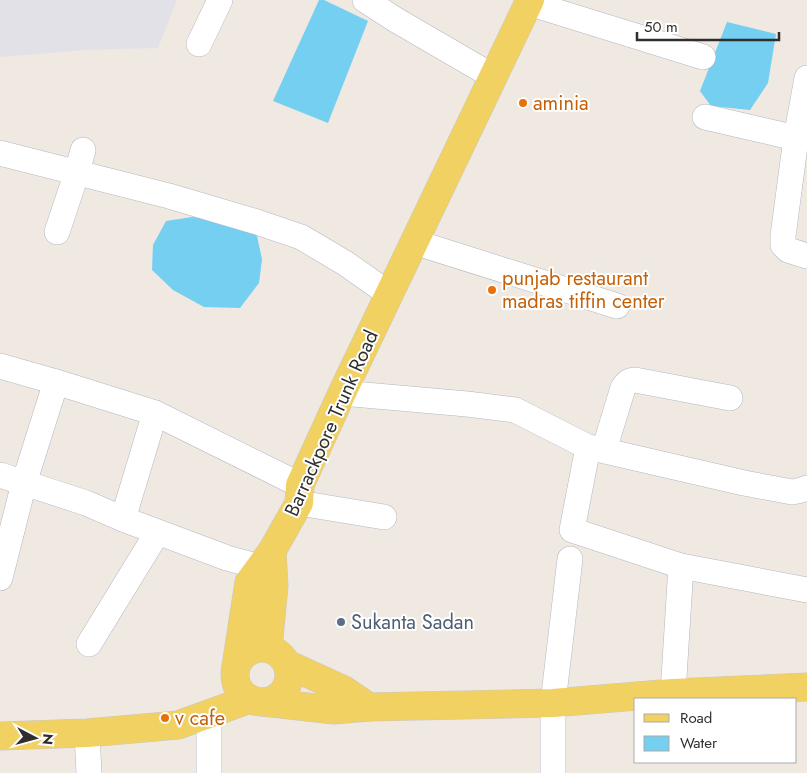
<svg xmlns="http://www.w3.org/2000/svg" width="807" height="773" font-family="Jost,sans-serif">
  <rect width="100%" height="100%" fill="#efe9e1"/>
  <path fill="#e3e1e8" d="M0 0H177L158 48 87 50 0 57Z"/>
  <g fill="#75cff0">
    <path d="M319 0H324L368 21 328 123 273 101Z"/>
    <path d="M727 22 776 34 768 83 750 110 711 106 700 91Z"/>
    <path d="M192 217 235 221 257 236 262 259 259 283 240 308 204 307 173 290 152 270 153 245 166 221Z"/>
  </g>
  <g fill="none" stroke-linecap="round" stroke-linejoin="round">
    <defs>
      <g id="minor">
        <path d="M365 0 396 20 494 77"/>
        <path d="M529 3 703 57"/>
        <path d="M199 44 220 0"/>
        <path d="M807 78 796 138 783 236V245L788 250 807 256"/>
        <path d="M705 117 796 138"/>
        <path d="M0 153 169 196 257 222 301 237 345 263 389 294"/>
        <path d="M57 232 77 172 83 150"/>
        <path d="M414 242 617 306"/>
        <path d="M0 366 56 382 155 413 300 485"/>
        <path d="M342 393 467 404 515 410 588 447 744 483 792 492 798 491 807 488"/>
        <path d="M588 447 572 530 681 566 807 590"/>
        <path d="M604 450 623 388C626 383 629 380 635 380L730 398"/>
        <path d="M0 475 86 503 123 519 227 558 274 571"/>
        <path d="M299 503 384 517"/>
        <path d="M123 519 155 413"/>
        <path d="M0 578 24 483 56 382"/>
        <path d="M89 644 154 538 155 534 154 531"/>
        <path d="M673 693 681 566"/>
        <path d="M209 714V773"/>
        <path d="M87 733 89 773"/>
        <path d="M553 773V703L570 559"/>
      </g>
      <g id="major">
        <path d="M268 648 274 586 272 551"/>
        <circle cx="262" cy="675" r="27"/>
        <path d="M287 664 344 690 369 707"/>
        <path d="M236 666 249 582 272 551 299 503 300 485 342 393 530 0"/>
        <path d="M263 702 334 710 369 707 553 703 673 693 807 687"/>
        <path d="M0 736 87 733 178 725 250 699"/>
      </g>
    </defs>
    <use href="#minor" stroke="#b4b7c1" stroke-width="26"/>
    <use href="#major" stroke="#c9c9c9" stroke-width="29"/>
    <use href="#minor" stroke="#fff" stroke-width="25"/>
    <use href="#major" stroke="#f2d163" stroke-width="28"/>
  </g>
  <g fill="#e8710a" stroke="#fff" stroke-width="2">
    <circle cx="523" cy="103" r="5"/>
    <circle cx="492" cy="290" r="5"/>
    <circle cx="165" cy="718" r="5"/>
  </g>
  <circle fill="#5c6f8a" stroke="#fff" stroke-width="2" cx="341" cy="622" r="5"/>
  <g text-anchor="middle" stroke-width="4" stroke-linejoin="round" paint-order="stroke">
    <g font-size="20" fill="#c56008" stroke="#fff" text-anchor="start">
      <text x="533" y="110">aminia</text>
      <text x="502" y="285">punjab restaurant<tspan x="502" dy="23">madras tiffin center</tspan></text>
      <text x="175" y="725">v cafe</text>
    </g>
    <g font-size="20" fill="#2e2e2e" stroke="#fff">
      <text transform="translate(331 423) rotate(-66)" y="7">Barrackpore Trunk Road</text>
    </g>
    <g font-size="20" fill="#4e5e75" stroke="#fff" text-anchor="start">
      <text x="351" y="629">Sukanta Sadan</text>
    </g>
  </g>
  <rect x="634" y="698" width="162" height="65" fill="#ffffff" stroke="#ababab"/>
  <rect x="644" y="714" width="25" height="8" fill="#f2d163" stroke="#ababab"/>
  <text x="680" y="723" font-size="15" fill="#2e2e2e">Road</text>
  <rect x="644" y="736" width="25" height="15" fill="#75cff0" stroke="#ababab"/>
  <text x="680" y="748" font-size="15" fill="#2e2e2e">Water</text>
  <g transform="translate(35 738) rotate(96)" stroke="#ffffff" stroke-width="4" paint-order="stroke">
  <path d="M0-4L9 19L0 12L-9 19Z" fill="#2e2e2e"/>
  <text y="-8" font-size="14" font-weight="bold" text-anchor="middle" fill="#2e2e2e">N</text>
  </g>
  <path d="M637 32v8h142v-8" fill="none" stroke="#2e2e2e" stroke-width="2.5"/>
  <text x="644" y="32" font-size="15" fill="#2e2e2e" stroke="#ffffff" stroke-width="4" paint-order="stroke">50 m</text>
</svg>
